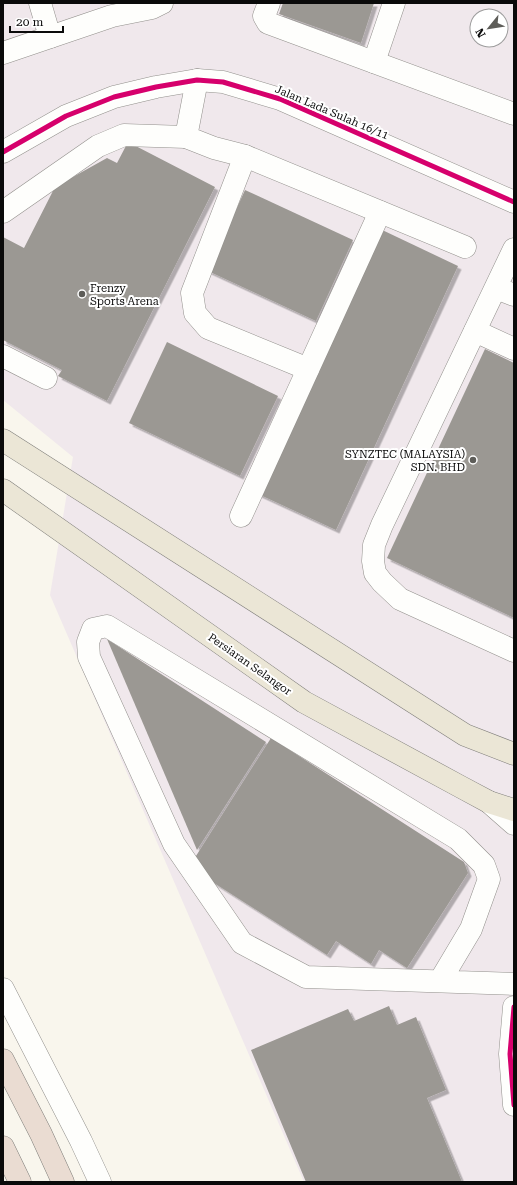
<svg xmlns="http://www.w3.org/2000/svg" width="517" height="1185" font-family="'Roboto Serif',serif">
  <defs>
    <filter id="shadow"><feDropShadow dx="3.5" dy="3.5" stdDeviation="0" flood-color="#0004"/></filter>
  </defs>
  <rect width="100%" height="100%" fill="#f9f6ed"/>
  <path fill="#f0e8ec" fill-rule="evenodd" d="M3 3H514V1182H304L50 595 73 457 3 400ZM477 16H501V40H477Z"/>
  <g fill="#9b9893" filter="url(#shadow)">
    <path d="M283 3H374L361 43 279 14Z"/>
    <path d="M128 142 215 187 107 401 58 376 62 370 3 340V237L24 248 55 187 107 158 117 163Z"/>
    <path d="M245 190 353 240 316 321 208 271Z"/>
    <path d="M378 228 458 266 336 530 256 493Z"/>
    <path d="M167 342 278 396 240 476 129 423Z"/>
    <path d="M485 349 514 363V618L387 558Z"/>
    <path d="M107 639 266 742 197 850Z"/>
    <path d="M271 738 464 862 468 873 407 968 379 950 371 964 336 941 327 955 189 867Z"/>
    <path d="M389 1006 397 1025 416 1017 446 1090 427 1098 462 1182H306L251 1050 348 1009 354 1021Z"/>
  </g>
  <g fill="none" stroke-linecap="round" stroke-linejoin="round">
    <defs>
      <g id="minor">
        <path d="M40 3 50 37"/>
        <path d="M269 3 264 16 268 23 514 114"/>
        <path d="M3 53 112 16 152 8 162 3"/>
        <path d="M374 62 394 3"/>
        <path d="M197 80 186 137 214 148 245 156 465 247"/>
        <path d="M3 152 66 116 114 97 156 87 197 80 223 82 280 99 514 202"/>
        <path d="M245 156 192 293 195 313 208 328 308 369"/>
        <path d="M3 212 98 146 124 135 186 137"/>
        <path d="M514 249 382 525 374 545 373 561 375 573 382 582 400 599 514 651"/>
        <path d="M496 288 514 295"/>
        <path d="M475 331 514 349"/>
        <path d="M3 356 46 378"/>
        <path d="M241 516 380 212"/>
        <path d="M489 802 514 824"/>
        <path d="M440 981 471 929 489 879 484 865 458 839 107 626 93 629 88 642 89 657 174 844 242 943 306 977 514 984"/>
        <path d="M3 989 81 1141 100 1182"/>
        <path d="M514 1007 510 1054 514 1105"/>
      </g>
      <g id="major">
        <path d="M3 440 465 735 514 754"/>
        <path d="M3 490 304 702 461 787 489 802 514 810"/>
      </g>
      <g id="highway">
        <path d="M3 1060 41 1134 63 1182"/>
        <path d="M3 1147 20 1182"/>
      </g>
    </defs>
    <use href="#minor" stroke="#92908c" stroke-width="23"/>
    <use href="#major" stroke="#7f7e7a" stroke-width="23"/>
    <use href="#highway" stroke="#7f7e7a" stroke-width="23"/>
    <use href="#minor" stroke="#fefefc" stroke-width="22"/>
    <use href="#major" stroke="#ebe6d6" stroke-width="22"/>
    <use href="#highway" stroke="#eadcd2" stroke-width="22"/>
    <defs>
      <g id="cycleway">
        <path d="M3 152 66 116 114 97 156 87 197 80 223 82 280 99 514 202"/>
        <path d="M514 1007 510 1054 514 1105"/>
      </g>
    </defs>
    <use href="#cycleway" stroke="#fff" stroke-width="8"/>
    <use href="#cycleway" stroke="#d6006c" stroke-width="5"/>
  </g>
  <g fill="#5e5d59" stroke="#fff" stroke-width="1.5">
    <circle cx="82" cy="294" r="4"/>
    <circle cx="473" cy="460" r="4"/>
  </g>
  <g text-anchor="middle" stroke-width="4" stroke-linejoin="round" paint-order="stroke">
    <g font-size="11" fill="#0a0a0a" stroke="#fff">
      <text transform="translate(332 112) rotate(23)" y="4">Jalan Lada Sulah 16/11</text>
      <text transform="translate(250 664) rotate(35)" y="4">Persiaran Selangor</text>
    </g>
    <g font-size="11" fill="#0a0a0a" stroke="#fff" text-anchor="start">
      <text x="90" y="292">Frenzy<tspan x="90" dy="13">Sports Arena</tspan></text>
      <text x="465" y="458" text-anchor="end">SYNZTEC (MALAYSIA)<tspan x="465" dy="13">SDN. BHD</tspan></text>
    </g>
  </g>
  <rect width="517" height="1185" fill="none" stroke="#0a0a0a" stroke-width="8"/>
  <g transform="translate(489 28) rotate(240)"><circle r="19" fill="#ffffff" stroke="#9d9d9d"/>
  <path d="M0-3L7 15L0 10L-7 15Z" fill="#5e5d59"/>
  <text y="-6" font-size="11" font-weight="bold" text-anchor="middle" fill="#0a0a0a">N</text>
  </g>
  <path d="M10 26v6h53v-6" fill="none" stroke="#0a0a0a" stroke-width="2"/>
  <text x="16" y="26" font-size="12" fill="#0a0a0a" stroke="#ffffff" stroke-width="3" paint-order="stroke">20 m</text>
</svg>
